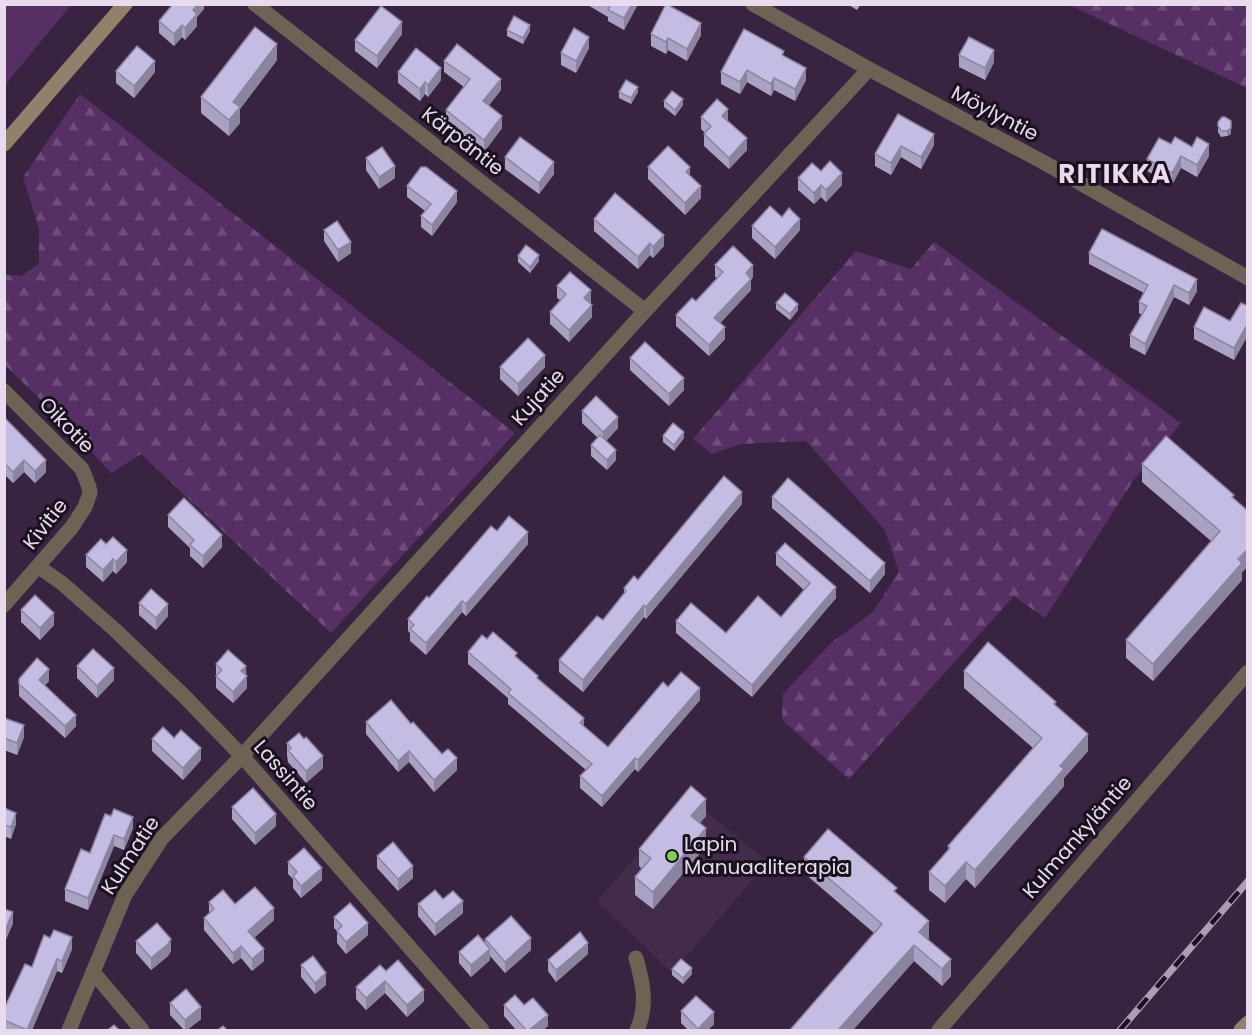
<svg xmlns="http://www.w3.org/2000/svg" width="1252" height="1035" font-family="Poppins,sans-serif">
  <defs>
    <pattern id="forest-firs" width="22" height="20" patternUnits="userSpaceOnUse" patternTransform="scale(1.5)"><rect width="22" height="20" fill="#562f65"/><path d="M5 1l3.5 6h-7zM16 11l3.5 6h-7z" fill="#6e4d7b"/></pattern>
  </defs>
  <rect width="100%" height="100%" fill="#382440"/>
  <path fill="#432b4c" d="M688 797 768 862 672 973 597 901Z"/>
  <path fill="#562f65" d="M5 4 71 5 5 85 4 5Z"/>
  <g fill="url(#forest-firs)">
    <path d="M1069 5H1247V88Z"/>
    <path d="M80 94 515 433 331 633 141 454 111 473 72 430 5 365V275L21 276 39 264V229L23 177Z"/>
    <path d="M934 242 1181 423 1133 481 1045 618 1014 596 849 779 782 720 783 694 832 642 873 612 899 572 885 530 806 441 741 444 712 454 693 439 856 251 911 269Z"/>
  </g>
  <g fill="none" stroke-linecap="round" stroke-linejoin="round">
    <g stroke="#6d6355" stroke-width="15">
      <path d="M255 4 645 311"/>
      <path d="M4 391 82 469 89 487 90 493 85 507 72 527 4 605"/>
      <path d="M39 567 63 584 115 630 184 696 242 756 482 1030"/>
      <path d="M636 958C643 983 648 1006 637 1030"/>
      <path d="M93 972 142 1030"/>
      <path d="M69 1030 125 895 162 838 242 756 645 311 869 69"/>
    </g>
    <g stroke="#6d6355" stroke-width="15">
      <path d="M753 4 869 69 1043 162 1248 278"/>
      <path d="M939 1030 1248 672"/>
    </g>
    <g stroke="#91816a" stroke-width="15">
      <path d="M4 144 125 4"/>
      <path d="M1241 1030 1248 1023"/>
    </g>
    <defs>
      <path id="rail" d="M1120 1030 1248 881"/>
    </defs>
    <use href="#rail" stroke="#ab9db2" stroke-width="7"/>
    <use href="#rail" stroke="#1a111e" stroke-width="4.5" stroke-dasharray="14" stroke-linecap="butt"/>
  </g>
  <g fill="#a9a2c3">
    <path d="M204 4V9L197 17V26L185 40 182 37 174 46 159 33V21Z"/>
    <path d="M586 4H638L624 30 608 21V17Z"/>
    <path d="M847 4H861L857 10Z"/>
    <path d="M507 30 530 31 523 44 507 36Z"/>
    <path d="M402 34 377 68 355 51V40Z"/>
    <path d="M651 34 701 35 687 61 668 50 666 54 651 46Z"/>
    <path d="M589 48 576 73 561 65V53Z"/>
    <path d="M959 55 994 62 985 80 959 67Z"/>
    <path d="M784 56 806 80 795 101 774 90 771 96 747 82 740 94 721 84V72Z"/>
    <path d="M277 60 240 109V123L229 136 201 113V97Z"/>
    <path d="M444 61 501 90 489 105 502 128 484 152 446 122V110L464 87 444 72Z"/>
    <path d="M116 71 155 72 134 98 116 83Z"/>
    <path d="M398 72 441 80 428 97 425 94 420 101 398 83Z"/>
    <path d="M619 92H638L631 104 619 98Z"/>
    <path d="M664 101 683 105 675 116 664 107Z"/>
    <path d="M898 114 934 145 921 169 901 157 891 175 875 166V154Z"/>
    <path d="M701 117 728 121 747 150 729 169 704 146V134L705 133 701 129Z"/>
    <path d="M1231 121V134L1227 136 1221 137 1218 132V122Z"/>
    <path d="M1171 144 1192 147 1209 156 1197 177 1181 168 1172 185 1147 171V159Z"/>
    <path d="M505 157 554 174 539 194 505 169Z"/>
    <path d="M366 158 395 178 379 189 366 170Z"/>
    <path d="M648 167 690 176 701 198 685 215 648 179Z"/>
    <path d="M821 171 842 185 826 202 821 197 814 204 798 190V178Z"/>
    <path d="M407 186 457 202 432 236 421 227V216L425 211 407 197Z"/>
    <path d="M782 217 800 230 775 259 752 238V226Z"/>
    <path d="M594 219 664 246 653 258 650 255 638 269 594 231Z"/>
    <path d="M324 230 351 253 338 262 324 241Z"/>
    <path d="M1089 253 1197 291 1189 305 1174 297 1145 355 1130 347V335L1142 315 1139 313V302L1144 293 1089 264Z"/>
    <path d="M518 256 539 261 530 273 518 262Z"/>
    <path d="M715 265 753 277 751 280V290L720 323 725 339 709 356 676 326V315L696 301 717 278 715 277Z"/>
    <path d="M557 286 591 302 592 317 569 342 550 324V312L560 300 557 298Z"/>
    <path d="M776 303 798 310 790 320 776 309Z"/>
    <path d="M1248 306V335L1234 360 1194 339V327L1230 321Z"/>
    <path d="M630 358 684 390 669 406 630 370Z"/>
    <path d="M500 367H545L518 396 500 379Z"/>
    <path d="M582 411 618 428 606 441 616 460 607 470 591 456V445L598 438 582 423Z"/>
    <path d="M4 417 46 472 35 483 24 472 13 483 4 474Z"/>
    <path d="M663 436 684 438 674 451 663 442Z"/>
    <path d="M1142 464 1234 499 1248 511V566L1242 572V580L1153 681 1126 658V640L1211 541 1142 482Z"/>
    <path d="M772 497 885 574 870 593 772 508Z"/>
    <path d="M742 504 646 619 644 617 583 692 559 672V660L603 620 624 594V588L638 580Z"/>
    <path d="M168 515 222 547 203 568 190 556V548L168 527Z"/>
    <path d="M497 531 528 544 466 616 462 612 426 655 410 641V633L408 631V619Z"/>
    <path d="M776 553 836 598 752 697 676 633V621L726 633 781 617 804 590 776 565Z"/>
    <path d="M86 555 127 562 116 574 113 571 103 582 86 567Z"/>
    <path d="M139 603 168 616 156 630 139 615Z"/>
    <path d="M21 610 54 625 40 640 21 622Z"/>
    <path d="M487 639 517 658 584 727 608 747 668 687 700 700 638 772 635 769 602 807 580 788V776L586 770 508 704V698L468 664V652Z"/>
    <path d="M216 664 246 675 247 688 233 703 216 688Z"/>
    <path d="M77 666 114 680 97 698 77 678Z"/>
    <path d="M964 671 1056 706 1088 751 1064 778V786L975 888 966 879 945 903 929 890V872L948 850V846L1033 748 964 688Z"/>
    <path d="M19 679 49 681 44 686 76 726 65 738 19 696Z"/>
    <path d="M4 718 24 737 17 755 4 750Z"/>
    <path d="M366 722 411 724 457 770 434 792 409 762 398 772 366 734Z"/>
    <path d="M152 739 201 760 183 780 152 751Z"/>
    <path d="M304 739 323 768 306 783 288 762 287 755V743Z"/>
    <path d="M232 807 276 826 255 845 232 819Z"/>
    <path d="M4 808 16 824 11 839 4 836Z"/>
    <path d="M105 814 133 828 124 850 114 846 88 910 65 901V889L90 853Z"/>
    <path d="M706 816 700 823 706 846 653 909 635 895V877L642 869 639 866V849Z"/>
    <path d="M377 856 413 878 398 891 377 868Z"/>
    <path d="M804 857 897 893 929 938 928 939 951 976 942 986 914 961 853 1030H790L874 933 804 873Z"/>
    <path d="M288 862 322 880 301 898 293 888V879L288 874Z"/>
    <path d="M443 899 463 913 435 936 418 916V904Z"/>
    <path d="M209 902 235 904 274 920 254 938 264 961 252 971 241 958 233 964 204 930V918L209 913Z"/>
    <path d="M334 917 368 935 346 954 337 943V931L334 928Z"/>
    <path d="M485 939 531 950 505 973 490 956V960L471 977 459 963V952L485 943Z"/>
    <path d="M136 941 171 951 168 956 151 970 136 953Z"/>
    <path d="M72 949 62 973 57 971 32 1030H4V1009L32 967Z"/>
    <path d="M588 954 556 982 548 971V960Z"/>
    <path d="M301 965 326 985 315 994 301 977Z"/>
    <path d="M672 969 692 974 683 984 672 975Z"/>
    <path d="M386 971 424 1001 407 1017 385 993 366 1010 356 999V987Z"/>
    <path d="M170 1003 201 1019 187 1030H184L170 1015Z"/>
    <path d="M504 1005H524L548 1026 543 1030H516L504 1016Z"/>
    <path d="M681 1011 714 1024 708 1030H688L681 1023Z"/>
  </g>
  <g fill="#8a849f">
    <path d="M198 4H204V9L197 17V26L185 40V28L193 10Z"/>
    <path d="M632 4H638L624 30V18Z"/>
    <path d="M402 22V34L377 68V56Z"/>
    <path d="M701 23V35L687 61V49Z"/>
    <path d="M182 25V37L174 46V34Z"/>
    <path d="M530 25V31L523 44V38Z"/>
    <path d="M589 37V48L576 73V61Z"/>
    <path d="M668 38V50L666 54V42Z"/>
    <path d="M277 44V60L240 109V123L229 136V120L233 102Z"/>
    <path d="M994 50V62L985 80V68Z"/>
    <path d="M155 61V72L134 98V86Z"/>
    <path d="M441 68V80L428 97V85Z"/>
    <path d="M806 68V80L795 101V89Z"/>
    <path d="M747 70V82L740 94V82Z"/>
    <path d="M774 78V90L771 96V84Z"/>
    <path d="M501 79V90L483 113V101Z"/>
    <path d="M425 82V94L420 101V89Z"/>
    <path d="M638 87V92L631 104V98Z"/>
    <path d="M683 99V105L675 116V110Z"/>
    <path d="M728 109V121L722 116Z"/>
    <path d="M502 116V128L484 152V140Z"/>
    <path d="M1231 121V134L1227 136V131Z"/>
    <path d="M934 134V145L921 169V157Z"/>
    <path d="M747 138V150L729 169V158Z"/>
    <path d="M1209 144V156L1197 177V165Z"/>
    <path d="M901 146V157L891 175V163Z"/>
    <path d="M1181 156V168L1172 185V173Z"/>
    <path d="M554 162V174L539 194V183Z"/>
    <path d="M395 166V178L379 189V177Z"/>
    <path d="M690 167V179L686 172Z"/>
    <path d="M842 173V185L826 202V190Z"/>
    <path d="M821 185V197L814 204V193Z"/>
    <path d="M701 186V198L685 215V203Z"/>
    <path d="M457 191V202L432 236V225Z"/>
    <path d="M800 219V230L775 259V247Z"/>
    <path d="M664 235V246L653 258V247Z"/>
    <path d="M351 242V253L338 262V250Z"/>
    <path d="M650 243V255L638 269V257Z"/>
    <path d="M539 255V261L530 273V267Z"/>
    <path d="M753 265V277L751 280V290L714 330V318L746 273Z"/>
    <path d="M1197 279V291L1189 305V293Z"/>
    <path d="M1174 285V297L1145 355V344Z"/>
    <path d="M591 290V302L584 309V298Z"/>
    <path d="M798 304V310L790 320V314Z"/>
    <path d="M592 305V317L569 342V330Z"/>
    <path d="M1248 323V335L1234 360V348Z"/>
    <path d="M725 327V339L709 356V345Z"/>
    <path d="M545 355V367L518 396V384Z"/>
    <path d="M684 378V390L669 406V394Z"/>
    <path d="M618 417V428L603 444V432Z"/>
    <path d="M684 432V438L674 451V445Z"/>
    <path d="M616 450V460L607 470V460Z"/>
    <path d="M24 460V472L13 483V472Z"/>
    <path d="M46 460V472L35 483V471Z"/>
    <path d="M742 492V504L646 619V607Z"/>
    <path d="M6 495V507L4 508V496Z"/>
    <path d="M528 532V544L466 616V604Z"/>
    <path d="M222 535V547L203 568V556Z"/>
    <path d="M1248 549V566L1242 572V580L1153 681V664Z"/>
    <path d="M127 550V562L116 574V562Z"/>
    <path d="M113 559V571L103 582V570Z"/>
    <path d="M885 563V574L870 593V581Z"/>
    <path d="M836 587V598L752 697V685Z"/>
    <path d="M462 601V612L426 655V643Z"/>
    <path d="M168 604V616L156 630V618Z"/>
    <path d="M644 605V617L583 692V680Z"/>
    <path d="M54 613V625L40 640V628Z"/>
    <path d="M246 666 247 688 233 703V692L241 671Z"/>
    <path d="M114 668V680L97 698V686Z"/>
    <path d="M49 669V681L39 692V680Z"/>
    <path d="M700 688V700L638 772V760Z"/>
    <path d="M76 715V726L65 738V726Z"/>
    <path d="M584 718V730L580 723Z"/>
    <path d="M24 725V737L17 755V743Z"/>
    <path d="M1088 734V751L1064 778V786L975 888V870L1060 766Z"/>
    <path d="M201 748V760L183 780V768Z"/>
    <path d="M409 751V762L398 772V761Z"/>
    <path d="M323 756V768L306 783V771Z"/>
    <path d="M457 758V770L434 792V780Z"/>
    <path d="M635 758V769L602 807V796Z"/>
    <path d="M706 799V816L691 833V816Z"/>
    <path d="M16 813V824L11 839V827Z"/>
    <path d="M276 814V826L255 845V833Z"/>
    <path d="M133 817V828L124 850V839Z"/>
    <path d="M706 828V846L653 909V892Z"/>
    <path d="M114 835V846L88 910V898Z"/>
    <path d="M966 862V879L945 903V886Z"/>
    <path d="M413 866V878L398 891V879Z"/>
    <path d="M322 868V880L301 898V886Z"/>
    <path d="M463 901V913L435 936V924Z"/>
    <path d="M274 908V920L248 943V931Z"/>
    <path d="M13 912V924L4 944V932Z"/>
    <path d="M929 921V938L919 948V932Z"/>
    <path d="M368 923V935L346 954V942Z"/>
    <path d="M72 937V949L62 973V961Z"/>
    <path d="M531 938V950L505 973V962Z"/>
    <path d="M171 939V951L168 956 151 970V958Z"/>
    <path d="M588 943V954L556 982V970Z"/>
    <path d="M914 945V961L853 1030H838Z"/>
    <path d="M241 946V958L233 964V953Z"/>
    <path d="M264 949V961L252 971V959Z"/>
    <path d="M490 949V960L471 977V965Z"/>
    <path d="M57 959V971L32 1030H27Z"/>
    <path d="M951 959V976L942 986V969Z"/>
    <path d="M692 968V974L683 984V978Z"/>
    <path d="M326 973V985L315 994V983Z"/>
    <path d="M385 981V993L366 1010V998Z"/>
    <path d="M424 990V1001L407 1017V1005Z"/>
    <path d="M201 1007V1019L187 1030H185V1020Z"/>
    <path d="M714 1012V1024L708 1030H698V1029Z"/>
    <path d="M548 1015V1026L543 1030H529Z"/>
  </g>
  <g fill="#c5bce3" stroke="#8a849f" stroke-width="1.5">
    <path d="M173 4H198L193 10 197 14 185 28 182 25 174 34 159 21Z"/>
    <path d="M607 4H632L624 18 608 10 610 6Z"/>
    <path d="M666 4 701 23 687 49 668 38 666 42 651 34Z"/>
    <path d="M381 6 402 22 377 56 355 40Z"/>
    <path d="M514 16 530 25 523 38 507 30Z"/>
    <path d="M255 27 277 44 233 102 240 107 229 120 201 97Z"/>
    <path d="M574 28 589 37 576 61 561 53Z"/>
    <path d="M744 29 784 51 782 55 806 68 795 89 774 78 771 84 747 70 740 82 721 72Z"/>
    <path d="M969 37 994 50 985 68 959 55Z"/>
    <path d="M457 44 501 79 483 101 502 116 484 140 446 110 470 79 444 61Z"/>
    <path d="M137 46 155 61 134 86 116 71Z"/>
    <path d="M416 48 441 68 428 85 425 82 420 89 398 72Z"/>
    <path d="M626 80 638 87 631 98 619 92Z"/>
    <path d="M672 91 683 99 675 110 664 101Z"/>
    <path d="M717 99 728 109 722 116 747 138 729 158 704 134 711 126 701 117Z"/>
    <path d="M898 114 934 134 921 157 901 146 891 163 875 154Z"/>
    <path d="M1222 117H1225L1231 121V128L1227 131H1221L1218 126V122Z"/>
    <path d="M520 137 554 162 539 183 505 157Z"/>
    <path d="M1175 137 1192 147 1197 137 1209 144 1197 165 1181 156 1172 173 1147 159 1159 138 1171 144Z"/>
    <path d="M668 146 690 167 686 172 701 186 685 203 648 167Z"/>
    <path d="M382 147 395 166 379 177 366 158Z"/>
    <path d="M830 161 842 173 826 190 821 185 814 193 798 178 812 163 821 171Z"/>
    <path d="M421 167H426L457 191 432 225 421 216 431 204 407 186Z"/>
    <path d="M615 193 664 235 653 247 650 243 638 257 594 219Z"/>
    <path d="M770 206 782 217 789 208 800 219 775 247 752 226Z"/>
    <path d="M337 221 351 242 338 250 324 230Z"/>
    <path d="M1102 229 1197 279 1189 293 1174 285 1145 344 1130 335 1147 306 1139 302 1148 285 1089 253Z"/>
    <path d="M526 245 539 255 530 267 518 256Z"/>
    <path d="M733 246 753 265 746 273 751 279 714 318 725 327 709 345 676 315 692 298 696 301 723 272 715 265Z"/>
    <path d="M570 272 591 290 584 298 592 305 569 330 550 312 566 294 557 286Z"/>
    <path d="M785 293 798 304 790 314 776 303Z"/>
    <path d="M1241 303 1248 306V323L1234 348 1194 327 1204 307 1230 321Z"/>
    <path d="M528 338 545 355 518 384 500 367Z"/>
    <path d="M645 342 684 378 669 394 630 358Z"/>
    <path d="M596 396 618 417 603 432 582 411Z"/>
    <path d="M4 417 46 460 35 471 24 460 13 472 4 463Z"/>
    <path d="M673 423 684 432 674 445 663 436Z"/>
    <path d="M600 435 616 450 607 460 591 445Z"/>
    <path d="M1166 436 1234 495 1232 497 1248 511V549L1238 559 1242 563 1153 664 1126 640 1220 531 1142 464Z"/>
    <path d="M724 476 742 492 646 607 644 605 583 680 559 660 597 616 603 620 626 591 624 588 634 576 638 580Z"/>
    <path d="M788 478 885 563 870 581 772 497Z"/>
    <path d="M184 498 222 535 203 556 190 545 194 540 168 515Z"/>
    <path d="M509 516 528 532 466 604 462 601 426 643 410 629 414 625 408 619 427 596 429 598 491 526 497 531Z"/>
    <path d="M113 537 127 550 116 562 113 559 103 570 86 555 101 539 106 544Z"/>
    <path d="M785 543 836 587 752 685 676 621 691 603 726 633 758 596 781 617 810 583 776 553Z"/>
    <path d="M151 589 168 604 156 618 139 603Z"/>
    <path d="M35 595 54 613 40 628 21 610Z"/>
    <path d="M493 632 517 653 515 656 538 676 537 678 584 718 580 723 608 747 663 682 668 687 681 672 700 688 638 760 635 758 602 796 580 776 592 764 508 693 511 689 468 652 482 635 487 639Z"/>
    <path d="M988 642 1056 702 1054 704 1088 734 1060 766 1064 769 975 870 966 862 945 886 929 872 950 848 948 846 1042 738 964 671Z"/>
    <path d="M93 649 114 668 97 686 77 666Z"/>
    <path d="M228 650 246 666 241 671 247 676 233 692 216 676 222 670 216 664Z"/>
    <path d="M37 658 49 669 39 680 76 715 65 726 19 684V679Z"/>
    <path d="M391 700 411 724 413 722 442 754 448 749 457 758 434 780 409 751 398 761 366 722Z"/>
    <path d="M4 718 24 725 17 743 4 738Z"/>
    <path d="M163 727 174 738 181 730 201 748 183 768 152 739Z"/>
    <path d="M299 733 304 739 306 737 323 756 306 771 288 750 291 748 287 743Z"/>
    <path d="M691 786 706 799 691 816 706 828 653 892 635 877 651 858 639 849Z"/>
    <path d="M253 788 276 814 255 833 232 807Z"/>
    <path d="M4 808 16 813 11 827 4 825Z"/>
    <path d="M114 809 133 817 124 839 114 835 88 898 65 889 81 849 90 853 105 814 111 816Z"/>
    <path d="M828 829 897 888 894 891 929 921 919 932 951 959 942 969 914 945 838 1030H790L882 924 804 857Z"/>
    <path d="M393 842 413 866 398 879 377 856Z"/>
    <path d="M304 848 322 868 301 886 293 876 297 872 288 862Z"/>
    <path d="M255 887 274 908 248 931 264 949 252 959 241 946 233 953 204 918 214 909 209 902 223 890 235 904Z"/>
    <path d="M435 890 443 899 453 891 463 901 435 924 418 904Z"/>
    <path d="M350 903 368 923 346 942 337 931 342 926 334 917Z"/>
    <path d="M4 909 13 912 4 932Z"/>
    <path d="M511 916 531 938 505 962 485 939Z"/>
    <path d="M157 923 171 939 168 944 151 958 136 941Z"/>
    <path d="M54 930 72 937 62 961 57 959 27 1030 4 1020V1009L25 964 32 967 44 935 50 938Z"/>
    <path d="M580 932 588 943 556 970 548 960Z"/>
    <path d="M478 935 490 949 471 965 459 952Z"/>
    <path d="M313 956 326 973 315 983 301 965Z"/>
    <path d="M681 959 692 968 683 978 672 969Z"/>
    <path d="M398 960 424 990 407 1005 385 981 366 998 356 987 380 965 386 971Z"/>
    <path d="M186 989 201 1007 185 1020 170 1003Z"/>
    <path d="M515 995 524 1005 533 998 548 1015 529 1030H526L504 1005Z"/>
    <path d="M696 996 714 1012 698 1029 681 1011Z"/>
    <path d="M114 1025 119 1030H108Z"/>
    <path d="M223 1026 227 1030H218Z"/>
  </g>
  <circle fill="#7fd052" stroke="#1a111e" stroke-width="2" cx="672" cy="856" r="6"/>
  <g text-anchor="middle" stroke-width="6" stroke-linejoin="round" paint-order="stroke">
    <g font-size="20" fill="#e7dbed" stroke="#1a111e">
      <text transform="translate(995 113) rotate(28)" y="7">Möylyntie</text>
      <text transform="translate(463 141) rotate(38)" y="7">Kärpäntie</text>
      <text transform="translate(538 397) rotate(-48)" y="7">Kujatie</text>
      <text transform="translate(67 425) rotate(46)" y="7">Oikotie</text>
      <text transform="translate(45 524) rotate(-52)" y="7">Kivitie</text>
      <text transform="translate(286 775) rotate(49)" y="7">Lassintie</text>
      <text transform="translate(1077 837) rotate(-49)" y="7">Kulmankyläntie</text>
      <text transform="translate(130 855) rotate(-57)" y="7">Kulmatie</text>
    </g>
    <g font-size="20" fill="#e7dbed" stroke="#1a111e" text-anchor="start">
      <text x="684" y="851">Lapin<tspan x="684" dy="23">Manuaaliterapia</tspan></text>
    </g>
    <g font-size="26" font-weight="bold" letter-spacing="1.5" fill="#e7dbed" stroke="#1a111e">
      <text x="1115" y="183">RITIKKA</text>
    </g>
  </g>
  <rect width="1252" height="1035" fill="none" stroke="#e7dbed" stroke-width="12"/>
</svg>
